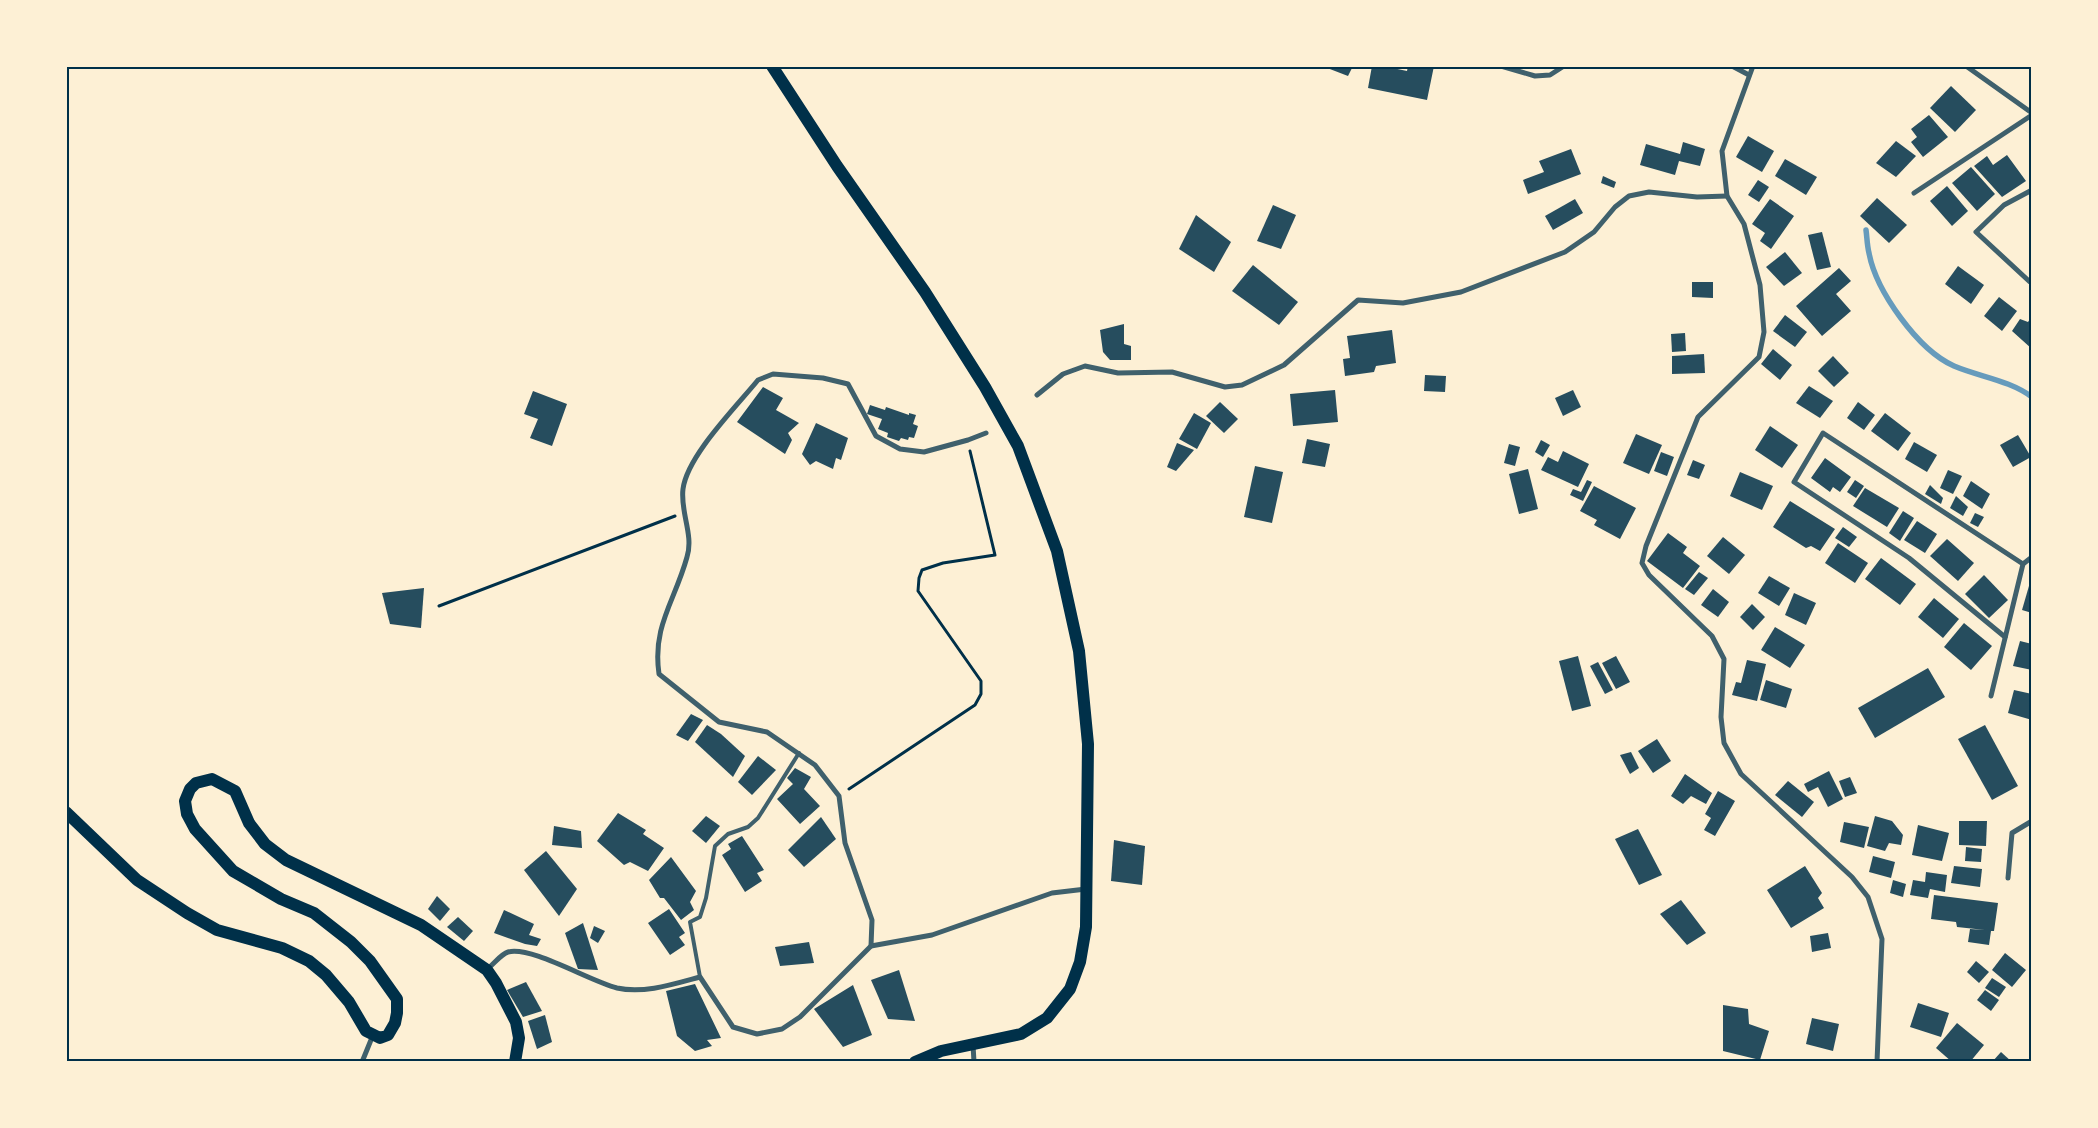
<svg xmlns="http://www.w3.org/2000/svg" width="2098" height="1128" font-family="'IBM Plex Serif',serif">
  <rect width="100%" height="100%" fill="#fdf0d5"/>
  <g fill="none" stroke-linecap="round" stroke-linejoin="round">
    <path stroke="#669bbc" stroke-width="5.5" d="M1866 230C1867 237 1867 245 1869 253 1876 291 1918 350 1954 366 1980 377 2009 380 2032 397"/>
  </g>
  <g fill="#264d5e">
    <path d="M1322 66H1353L1348 76Z"/>
    <path d="M1372 66H1383L1407 71 1408 66H1434L1427 100 1368 88Z"/>
    <path d="M1951 86 1976 110 1955 132 1930 108Z"/>
    <path d="M1929 115 1948 137 1923 157 1911 142 1917 137 1911 129Z"/>
    <path d="M1748 136 1774 151 1762 172 1736 157Z"/>
    <path d="M1896 141 1916 156 1896 177 1876 163Z"/>
    <path d="M1683 142 1705 149 1700 166 1679 161 1675 175 1640 165 1646 144 1680 154Z"/>
    <path d="M1571 149 1581 174 1528 194 1523 180 1544 172 1539 161Z"/>
    <path d="M2007 155 2026 181 2002 197 1974 166 1987 156 1993 165Z"/>
    <path d="M1785 159 1817 177 1806 195 1775 176Z"/>
    <path d="M1971 167 1995 194 1977 211 1952 183Z"/>
    <path d="M1603 176 1616 182 1614 188 1601 183Z"/>
    <path d="M1758 180 1769 187 1759 202 1748 195Z"/>
    <path d="M1947 186 1968 211 1952 226 1930 201Z"/>
    <path d="M1877 198 1907 225 1889 243 1860 216Z"/>
    <path d="M1575 199 1583 213 1553 230 1545 216Z"/>
    <path d="M1770 199 1794 216 1771 249 1760 241 1765 233 1752 224Z"/>
    <path d="M1273 205 1296 215 1281 249 1257 241Z"/>
    <path d="M1196 215 1231 242 1214 272 1179 249Z"/>
    <path d="M1822 232 1831 267 1817 270 1808 235Z"/>
    <path d="M1785 252 1802 273 1784 286 1766 267Z"/>
    <path d="M1253 265 1298 302 1279 325 1232 291Z"/>
    <path d="M1958 266 1984 285 1971 304 1945 284Z"/>
    <path d="M1839 268 1851 281 1836 294 1851 311 1822 336 1796 306Z"/>
    <path d="M1692 282H1713V298L1692 297Z"/>
    <path d="M1999 297 2017 311 2002 331 1984 316Z"/>
    <path d="M1785 315 1807 332 1795 347 1773 331Z"/>
    <path d="M2032 316V349L2012 331 2020 319 2028 322Z"/>
    <path d="M1124 324V344L1131 346V360H1110L1103 352 1100 330Z"/>
    <path d="M1392 330 1396 363 1376 366 1374 372 1345 376 1343 359 1350 358 1347 336Z"/>
    <path d="M1685 333 1686 351 1672 352 1671 334Z"/>
    <path d="M1773 349 1792 365 1780 380 1761 364Z"/>
    <path d="M1704 354 1705 373 1672 374V356Z"/>
    <path d="M1833 356 1849 373 1834 387 1818 371Z"/>
    <path d="M1425 375 1446 376 1445 392 1424 391Z"/>
    <path d="M1809 386 1833 401 1820 418 1796 403Z"/>
    <path d="M763 387 783 398 776 410 799 423 788 433 792 440 785 454 737 422Z"/>
    <path d="M1335 390 1338 422 1293 426 1290 394Z"/>
    <path d="M1573 390 1581 407 1563 416 1555 398Z"/>
    <path d="M533 391 567 404 552 446 530 438 538 419 524 414Z"/>
    <path d="M1220 402 1238 419 1224 433 1206 416Z"/>
    <path d="M1858 402 1875 415 1864 430 1847 418Z"/>
    <path d="M870 405 885 410 886 407 909 415V413L916 415 913 424 918 426 914 438 909 437 908 440 901 438 899 441 887 437 888 433 878 429 882 419 867 414Z"/>
    <path d="M1194 413 1211 423 1197 449 1179 439Z"/>
    <path d="M1885 413 1911 433 1898 451 1871 431Z"/>
    <path d="M816 423 848 438 841 460 836 458 833 469 816 461 810 465 802 454Z"/>
    <path d="M1770 426 1798 445 1782 468 1755 450Z"/>
    <path d="M1636 434 1662 445 1649 474 1623 463Z"/>
    <path d="M2018 435 2031 457 2013 467 2000 445Z"/>
    <path d="M1307 439 1330 444 1325 467 1302 463Z"/>
    <path d="M1541 440 1550 445 1543 457 1535 452Z"/>
    <path d="M1914 442 1937 455 1927 472 1905 459Z"/>
    <path d="M1177 443 1194 450 1176 471 1167 467Z"/>
    <path d="M1509 444 1520 447 1515 466 1504 463Z"/>
    <path d="M1563 451 1589 464 1578 487 1541 470 1548 457 1558 462Z"/>
    <path d="M1661 452 1674 457 1667 476 1654 471Z"/>
    <path d="M1825 458 1851 477 1840 492 1833 487 1830 492 1811 478Z"/>
    <path d="M1693 460 1705 465 1699 479 1687 475Z"/>
    <path d="M1255 466 1283 472 1272 523 1244 517Z"/>
    <path d="M1528 469 1538 509 1519 514 1509 474Z"/>
    <path d="M1948 470 1962 476 1953 494 1940 488Z"/>
    <path d="M1740 472 1773 486 1762 510 1730 496Z"/>
    <path d="M1587 480 1592 482 1583 501 1570 495 1573 489 1581 492Z"/>
    <path d="M1855 480 1864 486 1856 498 1847 492Z"/>
    <path d="M1971 481 1990 494 1982 509 1963 496Z"/>
    <path d="M1930 485 1943 498 1941 504 1925 494Z"/>
    <path d="M1594 486 1636 508 1620 539 1594 525 1597 520 1580 511Z"/>
    <path d="M1865 488 1899 508 1887 527 1853 506Z"/>
    <path d="M1956 496 1968 507 1963 516 1950 508Z"/>
    <path d="M1790 501 1835 529 1820 551 1811 546 1806 548 1773 527Z"/>
    <path d="M1903 511 1914 518 1900 541 1889 533Z"/>
    <path d="M1975 513 1984 517 1978 527 1970 523Z"/>
    <path d="M1917 521 1937 534 1925 553 1904 540Z"/>
    <path d="M1843 527 1857 537 1849 547 1835 538Z"/>
    <path d="M1668 533 1687 547 1683 553 1700 566 1683 588 1647 561Z"/>
    <path d="M1723 537 1745 555 1729 574 1707 556Z"/>
    <path d="M1947 539 1974 563 1958 581 1930 556Z"/>
    <path d="M1838 543 1868 563 1855 583 1825 563Z"/>
    <path d="M1881 558 1916 584 1900 605 1865 579Z"/>
    <path d="M1699 572 1708 578 1694 595 1685 589Z"/>
    <path d="M1984 575 2008 600 1989 618 1965 594Z"/>
    <path d="M1769 576 1790 588 1779 606 1758 593Z"/>
    <path d="M2031 579H2032V613L2022 610Z"/>
    <path d="M424 588 421 628 390 624 382 593Z"/>
    <path d="M1713 589 1729 602 1718 617 1701 605Z"/>
    <path d="M1794 593 1816 603 1806 625 1785 615Z"/>
    <path d="M1934 598 1959 619 1943 638 1918 617Z"/>
    <path d="M1752 604 1765 617 1753 630 1740 617Z"/>
    <path d="M1964 623 1992 646 1971 670 1944 647Z"/>
    <path d="M1775 627 1805 645 1790 668 1761 650Z"/>
    <path d="M2020 641 2032 644V670L2013 666Z"/>
    <path d="M1578 656 1591 706 1572 711 1559 661Z"/>
    <path d="M1616 656 1630 682 1616 689 1602 663Z"/>
    <path d="M1747 660 1766 664 1757 701 1732 695 1736 682 1741 683Z"/>
    <path d="M1598 662 1613 690 1605 694 1590 666Z"/>
    <path d="M1928 668 1945 697 1875 738 1858 708Z"/>
    <path d="M1766 680 1792 689 1786 708 1760 700Z"/>
    <path d="M2014 690 2032 694V720L2008 713Z"/>
    <path d="M691 714 703 720 688 741 676 735Z"/>
    <path d="M707 725 721 734 745 756 733 777 695 742Z"/>
    <path d="M1985 725 2018 786 1992 800 1958 739Z"/>
    <path d="M1657 739 1671 761 1653 773 1638 751Z"/>
    <path d="M1631 752 1639 768 1630 774 1620 755Z"/>
    <path d="M758 756 776 770 752 795 738 782Z"/>
    <path d="M795 768 811 777 804 789 820 806 800 824 777 799 793 784 787 778Z"/>
    <path d="M1829 771 1843 799 1828 807 1818 787 1808 792 1804 784Z"/>
    <path d="M1685 774 1712 793 1706 804 1691 796 1683 804 1671 796Z"/>
    <path d="M1850 777 1857 793 1845 797 1839 781Z"/>
    <path d="M1788 781 1814 802 1802 817 1775 795Z"/>
    <path d="M1718 791 1735 801 1715 836 1704 830 1711 818 1705 814Z"/>
    <path d="M618 813 646 830 643 834 664 848 648 871 630 862 624 865 597 841Z"/>
    <path d="M706 816 720 826 706 843 692 831Z"/>
    <path d="M1875 816 1892 821 1903 835 1901 845 1889 843 1885 851 1867 846Z"/>
    <path d="M821 817 836 839 804 867 788 850Z"/>
    <path d="M1959 821H1987L1986 846 1959 845Z"/>
    <path d="M1844 822 1869 827 1864 848 1840 842Z"/>
    <path d="M1918 825 1949 833 1942 861 1912 855Z"/>
    <path d="M554 826 581 831 582 848 552 845Z"/>
    <path d="M1638 829 1662 875 1639 885 1615 839Z"/>
    <path d="M742 836 764 870 757 873 762 881 745 892 722 855 731 849 728 844Z"/>
    <path d="M1114 840 1145 846 1142 885 1111 881Z"/>
    <path d="M1966 847 1982 849 1981 862 1965 861Z"/>
    <path d="M546 851 577 889 559 916 524 870Z"/>
    <path d="M1873 856 1895 862 1891 878 1869 872Z"/>
    <path d="M671 857 696 891 690 902 694 910 681 920 664 898H660L649 880Z"/>
    <path d="M1805 866 1822 893 1818 898 1824 908 1791 928 1767 890Z"/>
    <path d="M1954 866 1982 869 1980 887 1951 883Z"/>
    <path d="M1926 872 1947 875 1945 892 1930 889 1928 898 1910 895 1913 880 1925 882Z"/>
    <path d="M1893 880 1906 884 1903 897 1890 893Z"/>
    <path d="M1934 895 1998 903 1994 931H1991L1989 945 1968 942 1970 929 1985 930 1957 927 1956 922 1931 919Z"/>
    <path d="M437 896 450 909 440 921 428 909Z"/>
    <path d="M1681 900 1706 933 1687 945 1660 914Z"/>
    <path d="M669 909 685 933 679 937 685 945 670 955 648 923Z"/>
    <path d="M504 910 534 924 529 935 541 939 537 946 525 944 494 933Z"/>
    <path d="M458 917 473 931 464 941 447 927Z"/>
    <path d="M583 923 598 970 578 969 565 933Z"/>
    <path d="M594 926 605 931 598 943 590 938Z"/>
    <path d="M1828 933 1831 948 1812 952 1810 936Z"/>
    <path d="M809 942 814 963 780 966 775 947Z"/>
    <path d="M2005 953 2026 970 2012 987 1992 970Z"/>
    <path d="M1976 961 1989 972 1979 983 1967 972Z"/>
    <path d="M899 970 915 1021 888 1019 871 980Z"/>
    <path d="M1992 978 2006 987 1999 997 1985 988Z"/>
    <path d="M526 982 542 1011 523 1017 507 990Z"/>
    <path d="M695 984 721 1038 707 1040 712 1046 695 1051 677 1036 666 991Z"/>
    <path d="M853 985 872 1035 843 1047 814 1009Z"/>
    <path d="M1985 990 1999 1000 1991 1011 1977 1000Z"/>
    <path d="M1918 1003 1949 1013 1941 1037 1910 1027Z"/>
    <path d="M1723 1005 1748 1009 1749 1024 1769 1031 1760 1060 1723 1051Z"/>
    <path d="M545 1015 552 1042 537 1049 528 1021Z"/>
    <path d="M1812 1018 1839 1024 1833 1051 1806 1044Z"/>
    <path d="M1957 1023 1984 1045 1970 1062H1952L1936 1048Z"/>
    <path d="M2001 1052 2012 1062H1992Z"/>
  </g>
  <g fill="none" stroke-linecap="round" stroke-linejoin="round">
    <g stroke="#003049" stroke-width="3">
      <path d="M439 606 675 516"/>
      <path d="M849 789 975 705 981 694V681L918 591 919 578 922 570 943 563 995 555 970 451"/>
    </g>
    <path stroke="#3f606c" stroke-width="4" d="M700 977 690 922 700 917 706 898 715 846 728 834 748 827 758 818 799 753"/>
    <g stroke="#3f606c" stroke-width="5">
      <path d="M1501 66 1535 76 1550 75 1564 66"/>
      <path d="M1732 66 1749 75"/>
      <path d="M1753 66 1722 151 1727 196 1744 224 1760 285 1764 332 1759 357 1698 417 1646 546 1642 563 1649 575 1712 636 1724 659 1721 717 1724 743 1741 774 1852 877 1868 897 1882 939 1877 1062"/>
      <path d="M1966 66 2032 113"/>
      <path d="M1914 193 2032 115"/>
      <path d="M2030 282 1976 232 2004 205 2032 190"/>
      <path d="M1037 395 1063 374 1085 366 1118 373 1172 372 1225 387 1242 385 1284 365 1358 300 1403 303 1461 292 1565 252 1594 232 1615 207 1629 196 1649 192 1697 197 1727 196"/>
      <path d="M2005 637 1909 558 1794 482 1823 433 2023 564"/>
      <path d="M1991 696 2023 564 2032 557"/>
      <path d="M2008 878 2012 833 2032 821"/>
      <path d="M871 946 932 935 1052 893 1086 889"/>
      <path d="M487 969C493 965 501 954 508 952 532 946 589 981 617 988 644 994 674 984 700 977L733 1027 757 1034 782 1029 800 1017 871 946 872 920 845 843 839 796 815 765 767 732 719 722 659 674C652 626 675 601 687 557 694 535 680 512 683 489 687 456 736 407 758 380L773 374 823 378 848 384 876 436 900 449 924 452 968 440 986 433"/>
      <path d="M973 1045 974 1062"/>
      <path d="M362 1062 373 1035"/>
    </g>
    <g stroke="#003049" stroke-width="12">
      <path d="M772 66 837 166 925 292 985 387 1018 446 1057 551 1079 651 1088 744 1086 927 1080 962 1070 989 1047 1018 1021 1034 941 1051 915 1062"/>
      <path d="M66 812 137 880 187 913 217 930 282 948 309 961 326 975 349 1002 366 1031 380 1038 388 1035 395 1023 397 1013V999L370 961 351 942 314 913 281 899 233 871 195 829 187 814 185 801 190 789 196 783 212 779 235 791 249 823 265 844 286 860 421 925 487 970 496 983 516 1022 519 1038 515 1062"/>
    </g>
  </g>
  <rect width="2098" height="1128" fill="none" stroke="#fdf0d5" stroke-width="135"/>
  <rect x="68" y="68" width="1962" height="992" fill="none" stroke="#003049" stroke-width="2"/>
</svg>
